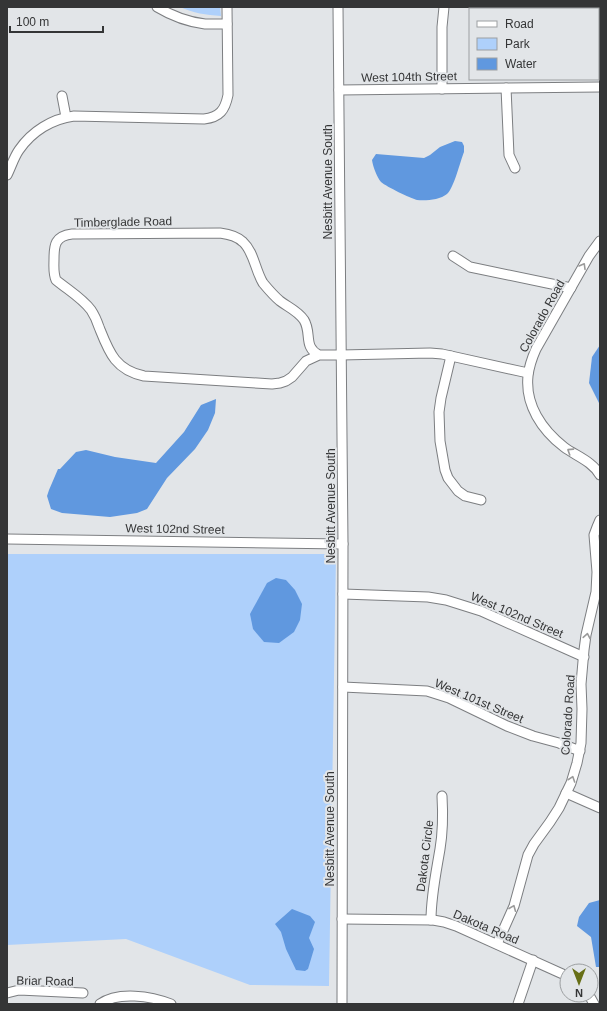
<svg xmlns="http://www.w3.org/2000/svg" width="607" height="1011" font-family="Arial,sans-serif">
  <rect width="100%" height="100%" fill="#e2e5e8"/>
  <g fill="#aed0fb">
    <path d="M180 7H220L221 16C206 15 193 13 180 7Z"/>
    <path d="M7 554H336L329 986 250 985 126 939 7 945Z"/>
  </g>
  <g fill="#6098df">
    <path d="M455 141 462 142 464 146V152C460 162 454 188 447 194 440 200 425 201 417 200 410 198 387 187 381 182 377 177 373 167 372 160L376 154 424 158 430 155 440 147Z"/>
    <path d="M600 345V405L589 383 592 357Z"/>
    <path d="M216 399 215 413 208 430 195 449 167 478 147 509 137 513 110 517 62 513 51 509 47 496 49 490 58 469H60L76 452 86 450 115 457 156 463 184 432 201 405Z"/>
    <path d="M276 578 286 580 295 590 302 604 300 620 294 632 279 643 264 642 253 629 250 614 267 583Z"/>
    <path d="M600 900V967H596L591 937 577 926 579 917 589 903Z"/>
    <path d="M292 909 310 916 315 922 309 938 314 949 308 969 305 971 296 970 286 949 281 932 275 924Z"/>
  </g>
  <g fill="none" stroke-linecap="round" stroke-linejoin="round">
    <defs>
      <g id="minor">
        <path d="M157 7C172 16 188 22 205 24 212 24 220 24 227 24"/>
        <path d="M338 7 343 544 342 1004"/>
        <path d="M550 9 551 7"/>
        <path d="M506 88 509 155 515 168"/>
        <path d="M442 89V27L444 7"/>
        <path d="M339 90 600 87"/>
        <path d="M62 96 66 117"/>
        <path d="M7 175C11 167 14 157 19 150 32 131 52 119 74 116L204 119C220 117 225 110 228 95L227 7"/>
        <path d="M600 241 589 256 536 349C532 358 529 367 528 376 525 405 542 430 564 447 576 456 592 461 600 475"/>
        <path d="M453 256 470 267 571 288"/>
        <path d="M319 355C303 347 312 333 304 320 298 311 288 307 280 301 274 296 268 289 263 283 255 270 254 252 243 242 237 236 228 234 220 233L72 234C55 236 54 245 54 259 54 266 53 273 56 280 68 290 82 298 91 310 95 316 97 321 99 327 109 352 115 370 144 376L272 384 280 383 286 381 292 377 306 361 319 355H341L430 353 442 354 528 373"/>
        <path d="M451 356 441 398 439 412 440 441 445 470 448 478 458 491 465 496 481 500"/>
        <path d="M7 539 343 544"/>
        <path d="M343 594 428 597 446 600 481 611 584 657"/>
        <path d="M343 687 427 691 449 698 507 726 533 736 559 743 580 751"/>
        <path d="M566 793 600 808"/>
        <path d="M342 919 433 920 444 922 456 926 567 976"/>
        <path d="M431 920C431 896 436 873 440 849 443 831 443 813 442 796"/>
        <path d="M497 944 514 906 528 855 534 844 550 822 559 808 571 783 577 763 581 743 582 709 581 684 584 650 586 635 596 592 597 572 594 535 597 527 600 520"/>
        <path d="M7 993 19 990 83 993"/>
        <path d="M589 995 594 1004"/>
        <path d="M100 1004C118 991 151 996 171 1004"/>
        <path d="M518 1004 533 960"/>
      </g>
    </defs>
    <use href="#minor" stroke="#7c7e81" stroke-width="11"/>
    <use href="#minor" stroke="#fff" stroke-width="9"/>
  </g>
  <defs><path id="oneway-chevron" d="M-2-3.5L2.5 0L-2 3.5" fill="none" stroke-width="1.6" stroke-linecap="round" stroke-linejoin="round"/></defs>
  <g stroke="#9a9a9a">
    <use href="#oneway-chevron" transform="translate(583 266) rotate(-60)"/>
    <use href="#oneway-chevron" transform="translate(570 451) rotate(-147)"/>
    <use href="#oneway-chevron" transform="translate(587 636) rotate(-80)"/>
    <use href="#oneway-chevron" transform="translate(572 779) rotate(-71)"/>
    <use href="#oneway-chevron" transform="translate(513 908) rotate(-68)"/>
  </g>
  <g text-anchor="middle" stroke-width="4" stroke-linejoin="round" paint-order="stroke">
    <g font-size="12" fill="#343536" stroke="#e2e5e8">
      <text transform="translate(409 77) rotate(-1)" y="4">West 104th Street</text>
      <text transform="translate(328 182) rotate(-90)" y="4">Nesbitt Avenue South</text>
      <text transform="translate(123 222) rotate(-1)" y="4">Timberglade Road</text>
      <text transform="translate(542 316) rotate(-61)" y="4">Colorado Road</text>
      <text transform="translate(331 506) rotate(-90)" y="4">Nesbitt Avenue South</text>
      <text transform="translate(175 529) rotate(1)" y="4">West 102nd Street</text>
      <text transform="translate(517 615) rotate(23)" y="4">West 102nd Street</text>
      <text transform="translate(479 701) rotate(23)" y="4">West 101st Street</text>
      <text transform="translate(568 715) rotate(-86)" y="4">Colorado Road</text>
      <text transform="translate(330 829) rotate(-90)" y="4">Nesbitt Avenue South</text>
      <text transform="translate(425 856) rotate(-83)" y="4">Dakota Circle</text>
      <text transform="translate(486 927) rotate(23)" y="4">Dakota Road</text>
      <text transform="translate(45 981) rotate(1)" y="4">Briar Road</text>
    </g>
  </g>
  <rect width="607" height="1011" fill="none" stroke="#343536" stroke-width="16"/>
  <rect x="469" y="8" width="130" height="72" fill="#e2e5e8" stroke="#9c9fa1"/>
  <rect x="477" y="21" width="20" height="6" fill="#ffffff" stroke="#9c9fa1"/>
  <text x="505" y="28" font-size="12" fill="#343536">Road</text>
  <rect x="477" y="38" width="20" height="12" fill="#aed0fb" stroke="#9c9fa1"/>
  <text x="505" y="48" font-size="12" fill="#343536">Park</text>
  <rect x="477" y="58" width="20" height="12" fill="#6098df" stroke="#9c9fa1"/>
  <text x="505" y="68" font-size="12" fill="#343536">Water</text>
  <g transform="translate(579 983) rotate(180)"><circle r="19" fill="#e2e5e8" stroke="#9c9fa1"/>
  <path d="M0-3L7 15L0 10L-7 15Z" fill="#676f16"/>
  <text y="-6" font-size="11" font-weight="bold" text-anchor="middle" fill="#343536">N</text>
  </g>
  <path d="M10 26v6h93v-6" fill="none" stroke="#343536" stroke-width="2"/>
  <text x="16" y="26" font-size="12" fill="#343536" stroke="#e2e5e8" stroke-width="3" paint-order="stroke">100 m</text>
</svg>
